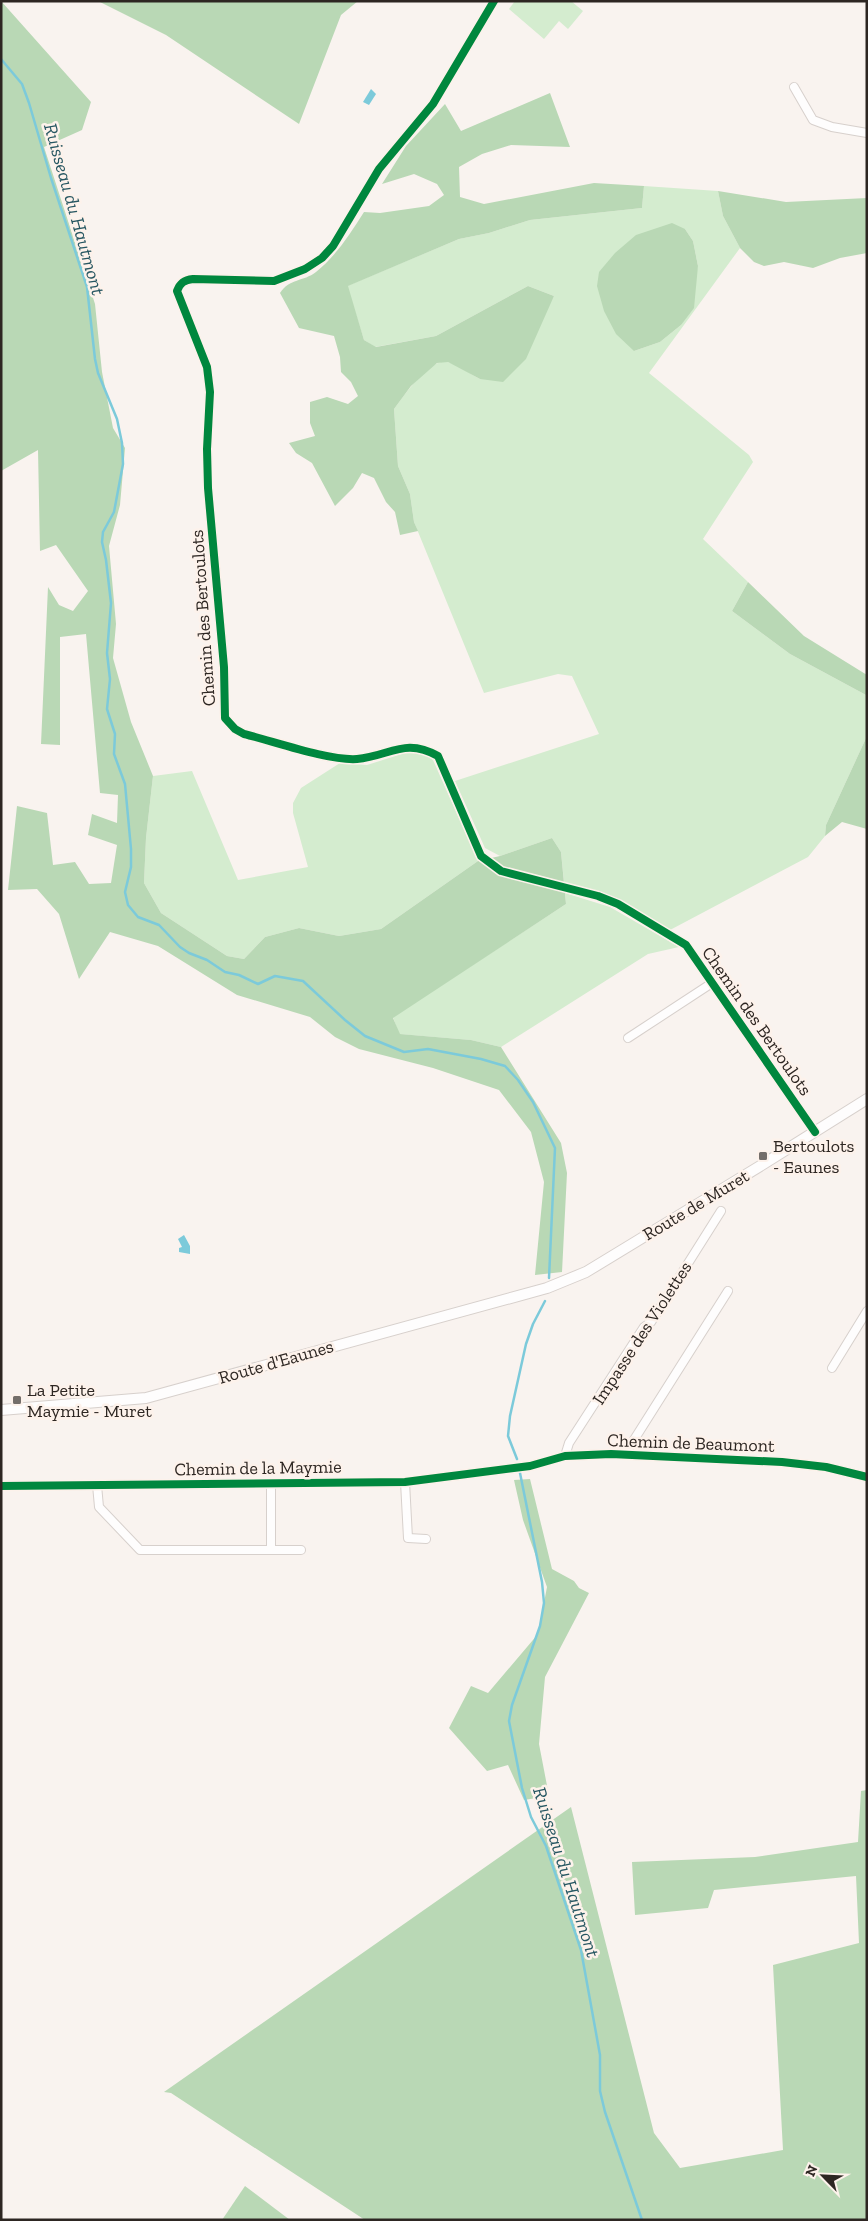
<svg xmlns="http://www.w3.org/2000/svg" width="868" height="2221" font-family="'Zilla Slab',serif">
  <rect width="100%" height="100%" fill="#f9f3ef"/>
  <g fill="#d4eccf" fill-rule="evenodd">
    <path d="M515 1H571L583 11 568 29 559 21 544 39 509 9Z"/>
    <path d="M644 186 718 191 723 216 740 248 649 373 749 455 753 462 703 539 748 582 732 611 790 654 866 695 867 700V736L826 825 825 836 808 857 670 930 636 909 600 893 564 882 561 852 552 838 500 856 485 848 455 781 599 734 572 676 558 674 484 693 414 522 410 494 398 466 394 409C404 396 430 357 448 362 459 365 470 374 480 379L545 312 554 296 528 286 436 336 375 347 364 340 347 286 459 239 489 233 530 220 642 208ZM685 229 693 241 698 266 681 325 660 342 634 351Z"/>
    <path d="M408 752H421L433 760 478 861 381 929 339 936 299 928 265 937 244 959 227 956 161 913 144 883 146 838 153 776 192 771 238 880 308 867 293 813V803L301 788 340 763 367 765Z"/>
    <path d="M565 893 610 907 679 947 648 954 501 1047 471 1040 399 1034 393 1017 566 904Z"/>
  </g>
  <g fill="#b9d8b5">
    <path d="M1 1 91 102 82 130 44 147 95 304 102 372 113 428 125 448 120 505 109 546 116 624 113 658 131 722 153 776 146 838 144 883 161 913 227 956 244 959 265 937 299 928 339 936 381 929 478 861 500 856 552 838 561 852 566 904 393 1018 400 1034 471 1040 501 1047 561 1143 567 1173 562 1272 535 1275 544 1182 531 1132 499 1090 433 1068 359 1049 335 1037 310 1017 237 995 158 946 110 932 79 979 59 914 37 889 8 890 17 806 47 813 53 865 75 862 89 884 111 883 117 845 88 835 92 814 117 823 118 795 100 793 86 634 60 637V745L41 744 48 587 59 605 73 611 88 591 56 545 40 551 38 450 1 471Z"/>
    <path d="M98 1H358L341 15 299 124 166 35Z"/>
    <path d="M550 93 570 147 511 145 482 154 459 167 460 197 484 204 594 183 644 186 642 208 530 220 489 233 459 239 348 286 364 340 376 347 436 336 528 286 554 296 526 359 503 382 480 379 448 362 437 363 411 386 394 409 398 466 410 494 414 522 418 531 400 535 395 512 386 502 374 478 362 473 353 488 335 506 312 463 296 453 289 443 315 436 310 423V402L327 397 348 404 358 396 351 382 341 372 340 357 334 336 299 328 280 293C290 278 303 282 316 272 336 256 350 234 364 212L380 213 429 206 444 195 437 184 414 174 382 184 406 146 445 104 461 131Z"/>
    <path d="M718 191 786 202 867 198V253L840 258 813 268 784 262 764 266 754 262 740 248 723 216Z"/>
    <path d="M672 223 685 229 693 241 698 266 694 308 681 325 660 342 634 351 616 334 604 311 597 286 599 272 615 253 636 235Z"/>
    <path d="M748 582 804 636 867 675V700L866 695 790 654 732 611Z"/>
    <path d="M867 736V829L842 822 825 836 826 825Z"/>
    <path d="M530 1479 552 1569 574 1581 579 1588 589 1593 545 1677 539 1744 549 1796 524 1800 508 1765 487 1771 449 1728 471 1686 488 1693 538 1634 547 1587 523 1520 514 1480Z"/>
    <path d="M867 1790V2220H365L171 2093 164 2092 571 1807 654 2133 680 2168 783 2150 773 1965 859 1943 856 1876 714 1890 708 1908 635 1915 632 1862 755 1857 858 1842 861 1791Z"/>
    <path d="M245 2186 290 2220H222Z"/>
  </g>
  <g fill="#7ccada">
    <path d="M371 89 376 94 369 105 363 102Z"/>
    <path d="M184 1235 190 1246V1254L179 1252V1248L182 1247 178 1239Z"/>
  </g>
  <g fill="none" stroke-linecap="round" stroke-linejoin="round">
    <g stroke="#7ccada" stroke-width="2.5">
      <path d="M1 59 22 84 29 103 51 178 87 287 95 359 98 373 117 419 122 443 123 464 114 512 103 532 102 542 106 560 111 603 107 653 110 679 107 709 115 734 114 754 125 784 131 849V867L125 892 128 905 138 917 159 925 180 947 189 953 207 960 225 972 239 975 258 984 275 976 303 981 345 1020 365 1036 404 1052 428 1049 481 1059 505 1066 518 1080 533 1102 555 1148 549 1278"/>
      <path d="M517 1459 508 1436 510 1416 526 1344 533 1324 545 1301"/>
      <path d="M520 1473 542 1582 544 1603 540 1626 512 1705 509 1721 522 1788 531 1817 546 1846 581 1950 600 2055V2091L605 2112 642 2220"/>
    </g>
    <defs>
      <g id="minor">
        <path d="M494 1 433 104 379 169 333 246 322 258 305 269 274 281 193 279C184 280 180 283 177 291L207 367 210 392 207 449 208 488 224 667 225 718 235 729 244 734C273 741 329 761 357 759 390 756 405 737 438 756L481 856 501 871 598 896 618 904 686 945 815 1132"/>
        <path d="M794 87 813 120 832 127 867 133"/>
        <path d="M628 1038 712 983"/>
        <path d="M832 1368 867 1311"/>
        <path d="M625 1454 728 1291"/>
        <path d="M565 1456 569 1443 644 1327 651 1322 721 1211"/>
        <path d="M405 1482 408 1538 426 1539"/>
        <path d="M271 1483V1550"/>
        <path d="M97 1485 99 1507 140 1550H301"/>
        <path d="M1 1486 405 1482 530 1466 565 1456 611 1454 782 1462 826 1467 867 1477"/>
      </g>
      <path id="secondary" d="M1 1410 146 1398 547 1288 586 1272 765 1163 867 1099"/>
    </defs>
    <use href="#minor" stroke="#d7d0cc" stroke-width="10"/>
    <use href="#secondary" stroke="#d7d0cc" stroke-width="12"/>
    <use href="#minor" stroke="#fefdfd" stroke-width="8"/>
    <use href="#secondary" stroke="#fefdfd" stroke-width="10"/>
    <defs>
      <g id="cycleway">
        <path d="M494 1 433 104 379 169 333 246 322 258 305 269 274 281 193 279C184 280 180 283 177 291L207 367 210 392 207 449 208 488 224 667 225 718 235 729 244 734C273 741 329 761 357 759 390 756 405 737 438 756L481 856 501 871 598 896 618 904 686 945 815 1132"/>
        <path d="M1 1486 405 1482 530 1466 565 1456 611 1454 782 1462 826 1467 867 1477"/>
      </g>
    </defs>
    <use href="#cycleway" stroke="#fdf2eb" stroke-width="11"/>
    <use href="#cycleway" stroke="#00873e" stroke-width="8"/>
  </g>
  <g fill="#746e6a" stroke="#fdf2eb" stroke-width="2">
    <rect x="758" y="1151" width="10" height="10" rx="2.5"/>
    <rect x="12" y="1395" width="10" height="10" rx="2.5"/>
  </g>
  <g text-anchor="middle" stroke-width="5" stroke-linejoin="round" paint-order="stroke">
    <g font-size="18" fill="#2d2622" stroke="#fdf2eb">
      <text transform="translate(203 618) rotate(-94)" y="6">Chemin des Bertoulots</text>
      <text transform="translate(757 1021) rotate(55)" y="6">Chemin des Bertoulots</text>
      <text transform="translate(696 1205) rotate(-31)" y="6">Route de Muret</text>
      <text transform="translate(642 1333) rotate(-57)" y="6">Impasse des Violettes</text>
      <text transform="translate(276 1362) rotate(-16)" y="6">Route d'Eaunes</text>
      <text transform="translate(691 1443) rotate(2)" y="6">Chemin de Beaumont</text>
      <text transform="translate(258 1468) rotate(-1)" y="6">Chemin de la Maymie</text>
    </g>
    <g font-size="18" fill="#2d2622" stroke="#fdf2eb" text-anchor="start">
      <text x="773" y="1152">Bertoulots<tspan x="773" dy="21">- Eaunes</tspan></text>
      <text x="27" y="1396">La Petite<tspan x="27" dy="21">Maymie - Muret</tspan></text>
    </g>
    <g font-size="19" font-style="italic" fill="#275762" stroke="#fdf2eb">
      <text transform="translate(75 209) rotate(74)" y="7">Ruisseau du Hautmont</text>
      <text transform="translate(567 1872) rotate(72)" y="7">Ruisseau du Hautmont</text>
    </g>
  </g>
  <rect width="868" height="2221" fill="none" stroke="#2d2622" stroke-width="5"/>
  <g transform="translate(823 2176) rotate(294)" stroke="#fdf2eb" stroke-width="4" paint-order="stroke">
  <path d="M0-4L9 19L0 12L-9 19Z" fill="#2d2622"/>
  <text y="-8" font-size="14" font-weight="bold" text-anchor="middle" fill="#2d2622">N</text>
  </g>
</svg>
